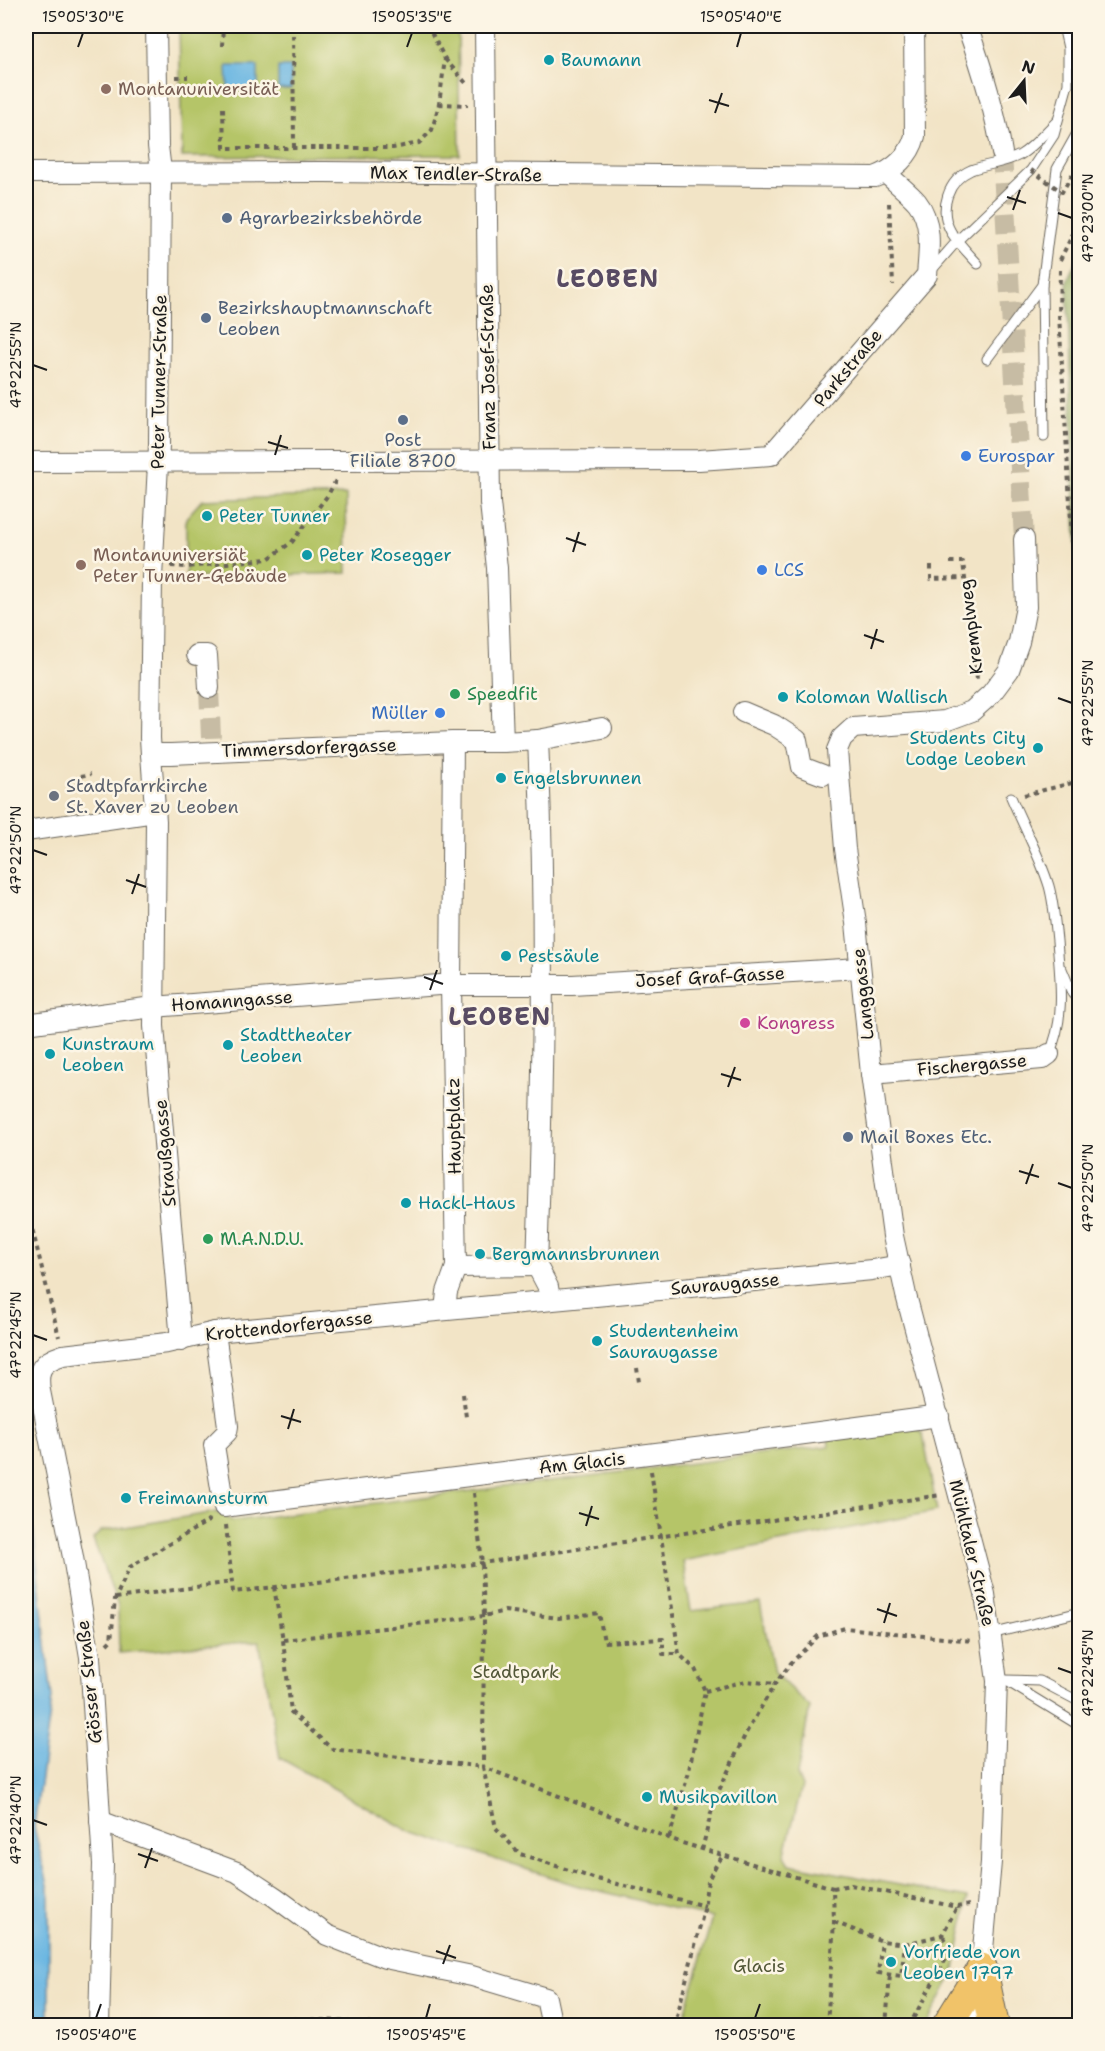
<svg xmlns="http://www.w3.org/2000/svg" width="1105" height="2051" font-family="'Shantell Sans',sans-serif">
  <rect width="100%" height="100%" fill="#fcf5e5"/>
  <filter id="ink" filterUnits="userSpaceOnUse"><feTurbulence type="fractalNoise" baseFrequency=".0167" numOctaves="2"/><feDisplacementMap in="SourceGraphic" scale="12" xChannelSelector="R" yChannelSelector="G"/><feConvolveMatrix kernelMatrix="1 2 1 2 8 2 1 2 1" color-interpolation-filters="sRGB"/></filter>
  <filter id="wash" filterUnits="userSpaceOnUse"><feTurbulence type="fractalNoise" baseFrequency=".008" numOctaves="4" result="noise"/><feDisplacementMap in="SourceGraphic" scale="24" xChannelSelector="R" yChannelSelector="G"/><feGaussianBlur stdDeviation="1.35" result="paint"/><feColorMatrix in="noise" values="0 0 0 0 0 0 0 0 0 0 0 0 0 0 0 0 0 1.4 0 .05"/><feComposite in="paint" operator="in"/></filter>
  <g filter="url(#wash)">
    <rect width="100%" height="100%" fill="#f2e4c6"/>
    <g fill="#b5c568" stroke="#687042" stroke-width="1.5">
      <path d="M179 26H458L460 155 182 157Z"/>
      <path d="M346 495 347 573 186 578V518L202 500Z"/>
      <path d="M914 1426 923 1434 937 1511 683 1561 691 1611 760 1603 774 1673 810 1707 797 1775 802 1786 784 1856 789 1864 968 1898 955 1970 926 2025H684V2018L712 1918 575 1885 411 1832 280 1758 259 1641 119 1653 118 1606 93 1539 101 1531 216 1512 233 1521 829 1446 828 1437Z"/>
    </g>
    <path fill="#90aa5c" stroke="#56633c" stroke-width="1.5" d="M1079 254V626L1067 281Z"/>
    <g fill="#69b6e2" stroke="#42697f" stroke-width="1.5">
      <path d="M227 66H258V90H228Z"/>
      <rect x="278" y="67" width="13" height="22"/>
      <path d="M26 1480 32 1518 52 1698 34 1827 49 1889V2026L26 2025Z"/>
    </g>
  </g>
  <g filter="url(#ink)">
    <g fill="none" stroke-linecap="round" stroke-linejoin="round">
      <g stroke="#c7bca4" stroke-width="20" stroke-dasharray="20 10" stroke-linecap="butt">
        <path d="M1002 153 1024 539"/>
        <path d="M209 688 211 738"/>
      </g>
      <defs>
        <g id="lane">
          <path d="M978 264C969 254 958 243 951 232 938 209 948 180 971 170 987 164 1005 163 1020 155 1034 147 1045 132 1057 121"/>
          <path d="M930 272 958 240 1031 170 1054 135 1068 84V48L1063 26"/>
          <path d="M1042 285 1044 437"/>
          <path d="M987 359 1042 285 1057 169 1080 128"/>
          <path d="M1011 797C1023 826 1040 856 1049 886 1054 904 1055 922 1057 941 1060 978 1066 1019 1049 1054"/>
          <path d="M1062 969 1072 993 1080 1002"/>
          <path d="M991 1634 1080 1612"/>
          <path d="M1005 1680 1080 1726"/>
          <path d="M1006 1680 1040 1681 1080 1702"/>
        </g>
        <g id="street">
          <path d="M156 26 158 146 161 171 159 445 152 578 150 738 151 754H171L453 742H503L497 568 490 503 485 26"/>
          <path d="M967 26C982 68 995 109 1002 153"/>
          <path d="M26 173 324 172 875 177C894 170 910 156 915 136L914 26"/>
          <path d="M26 462 699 460 771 455 927 275C929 251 933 222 917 202 908 192 896 183 886 173"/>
          <path d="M197 655H207L209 688"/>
          <path d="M743 712 774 725 797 740 802 767 823 775"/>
          <path d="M538 740 602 728"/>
          <path d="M453 742 451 985 456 1267 537 1266"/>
          <path d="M503 742 538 740C546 915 543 1090 537 1266L548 1287 550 1299"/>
          <path d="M151 754 156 821 154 1026 181 1341"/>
          <path d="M26 831 155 812"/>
          <path d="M26 1024 153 1007 439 985H572L860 968"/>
          <path d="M871 1074 1042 1059 1049 1054"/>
          <path d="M445 1310 447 1292 456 1267"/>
          <path d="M215 1332 228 1426 227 1432 214 1445 224 1507C462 1476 701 1449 939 1416"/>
          <path d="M100 1821 237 1872 275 1897 327 1935 385 1958 472 1976 546 1998 550 2017"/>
          <path d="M99 2026 103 1864 90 1657 73 1557 40 1391C37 1369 41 1362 63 1355L167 1343 215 1332 872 1270 900 1265"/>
          <path d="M976 2026 991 1862 997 1681 985 1594 906 1295 893 1236 871 1074 856 923 845 849 837 750 842 738 853 728 945 721 972 711 991 694 1009 670 1019 642 1026 607 1024 539"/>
        </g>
        <g id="primary">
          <path d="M982 1969 994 2026"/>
          <path d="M947 2026 982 1969"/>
        </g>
      </defs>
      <use href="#lane" stroke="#676258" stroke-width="11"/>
      <use href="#street" stroke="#676258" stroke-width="22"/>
      <use href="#primary" stroke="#676258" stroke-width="32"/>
      <g stroke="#676258" stroke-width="4" stroke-dasharray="4.5 4.5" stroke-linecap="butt">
        <path d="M293 26 294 148"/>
        <path d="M222 46 223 26"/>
        <path d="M445 59 466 83"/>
        <path d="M176 77H188"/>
        <path d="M439 104 468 105"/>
        <path d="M223 108 224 148H393L419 143 432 130 439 104 445 59 428 26"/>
        <path d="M889 203 893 285"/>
        <path d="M1060 260 1080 219"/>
        <path d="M1060 270 1059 315 1080 674"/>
        <path d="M950 562H963L977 679"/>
        <path d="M171 566 186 567 268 559 292 542 328 495 336 480"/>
        <path d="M931 566V579L965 578"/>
        <path d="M81 776 91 774"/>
        <path d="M1024 795 1080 781"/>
        <path d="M26 1204 59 1337"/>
        <path d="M637 1368 639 1382"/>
        <path d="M463 1394 466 1417"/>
        <path d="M651 1471 679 1654 695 1669 705 1691 688 1775 669 1838"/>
        <path d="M474 1493 482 1563 484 1616 505 1611 559 1618 599 1613 604 1642 663 1639V1654H679"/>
        <path d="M226 1525 233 1592 482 1563 941 1495"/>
        <path d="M274 1587 283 1640 291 1712 332 1749 483 1767 496 1828 520 1854 593 1878 705 1906"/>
        <path d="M116 1598 232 1582"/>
        <path d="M283 1640 484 1616 483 1767 682 1843 833 1888 834 1922 827 2026"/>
        <path d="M107 1644 111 1640 115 1599 130 1567 210 1520"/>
        <path d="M705 1691 746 1681 775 1684"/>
        <path d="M702 1850 714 1801 746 1733 775 1684 791 1663 818 1636 845 1628 973 1641"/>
        <path d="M833 1888 851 1885 957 1907 969 1905"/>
        <path d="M834 1922 882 1941 905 1944 901 1976 878 1973 882 1941"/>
        <path d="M905 1944 942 1935 957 1907"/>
        <path d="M195 2026C262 2013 328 2020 395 2026"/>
        <path d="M576 2026H579"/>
        <path d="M676 2026V2020L705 1906C705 1885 710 1871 724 1855"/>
        <path d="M886 2026 890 1974"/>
        <path d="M909 2026 952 1948 942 1935"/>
      </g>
      <use href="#lane" stroke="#fff" stroke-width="9"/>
      <use href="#street" stroke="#fff" stroke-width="20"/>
      <use href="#primary" stroke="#f1c369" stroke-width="30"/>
      <path stroke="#676258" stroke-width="4" stroke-dasharray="4.5 4.5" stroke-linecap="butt" d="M1031 170 1062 192 1080 161"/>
    </g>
  </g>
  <path fill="none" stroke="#1c1c1c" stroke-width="2" d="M78 47 83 33M407 47 412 33M737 47 741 33M709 100 729 106M715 113 722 93M1007 197 1026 203M1013 210 1020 190M1058 213 1072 218M33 365 47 370M268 442 288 448M275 455 281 435M566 538 586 545M573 552 579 532M864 635 884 642M871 649 877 629M1058 698 1072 703M33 850 47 855M126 880 146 887M132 894 139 874M424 977 443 984M430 990 437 970M721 1074 741 1080M728 1087 735 1067M1019 1171 1039 1177M1058 1183 1072 1188M1026 1184 1033 1164M33 1335 47 1340M281 1416 301 1422M288 1429 294 1409M579 1513 599 1519M586 1526 592 1506M877 1609 897 1616M884 1623 890 1603M1058 1668 1072 1673M33 1820 47 1825M138 1854 158 1861M145 1868 152 1848M436 1951 456 1958M443 1964 450 1945M96 2018 101 2004M426 2018 430 2004M755 2018 760 2004"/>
  <g fill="#0f9aa8" stroke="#fcf5e5" stroke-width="2">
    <circle cx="549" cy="60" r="6"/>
    <circle cx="207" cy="516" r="6"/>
    <circle cx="307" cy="555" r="6"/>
    <circle cx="783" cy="697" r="6"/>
    <circle cx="1038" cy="748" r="6"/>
    <circle cx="501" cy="778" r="6"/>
    <circle cx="506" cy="956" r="6"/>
    <circle cx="228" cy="1045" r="6"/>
    <circle cx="50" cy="1054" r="6"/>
    <circle cx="406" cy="1203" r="6"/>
    <circle cx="480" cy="1254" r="6"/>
    <circle cx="597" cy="1341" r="6"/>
    <circle cx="126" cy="1498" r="6"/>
    <circle cx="647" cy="1797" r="6"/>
    <circle cx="891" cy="1962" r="6"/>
  </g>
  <g fill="#8d6e63" stroke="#fcf5e5" stroke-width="2">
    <circle cx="106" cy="89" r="6"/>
    <circle cx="81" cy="565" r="6"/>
  </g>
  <g fill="#5c6f8a" stroke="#fcf5e5" stroke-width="2">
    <circle cx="227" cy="218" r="6"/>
    <circle cx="206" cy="318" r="6"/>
    <circle cx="403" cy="420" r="6"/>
    <circle cx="848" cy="1137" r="6"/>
  </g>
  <g fill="#3f7fe0" stroke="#fcf5e5" stroke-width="2">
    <circle cx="966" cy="456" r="6"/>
    <circle cx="762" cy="570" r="6"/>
    <circle cx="440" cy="713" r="6"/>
  </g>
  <g fill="#2e9e5b" stroke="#fcf5e5" stroke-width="2">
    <circle cx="455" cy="694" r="6"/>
    <circle cx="208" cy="1239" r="6"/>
  </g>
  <circle fill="#6b7280" stroke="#fcf5e5" stroke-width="2" cx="54" cy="796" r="6"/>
  <circle fill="#d1479c" stroke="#fcf5e5" stroke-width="2" cx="745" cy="1023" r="6"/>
  <g text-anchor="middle" stroke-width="5" stroke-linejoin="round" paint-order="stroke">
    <g font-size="18" fill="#0d838f" stroke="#fcf5e5" text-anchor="start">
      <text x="561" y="66">Baumann</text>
      <text x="219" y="522">Peter Tunner</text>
      <text x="319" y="561">Peter Rosegger</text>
      <text x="795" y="703">Koloman Wallisch</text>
      <text x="1026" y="744" text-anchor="end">Students City<tspan x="1026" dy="21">Lodge Leoben</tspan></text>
      <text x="513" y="784">Engelsbrunnen</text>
      <text x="518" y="962">Pestsäule</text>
      <text x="240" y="1041">Stadttheater<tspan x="240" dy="21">Leoben</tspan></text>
      <text x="62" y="1050">Kunstraum<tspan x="62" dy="21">Leoben</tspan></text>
      <text x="418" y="1209">Hackl-Haus</text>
      <text x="492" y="1260">Bergmannsbrunnen</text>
      <text x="609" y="1337">Studentenheim<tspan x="609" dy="21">Sauraugasse</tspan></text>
      <text x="138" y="1504">Freimannsturm</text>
      <text x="659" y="1803">Musikpavillon</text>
      <text x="903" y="1958">Vorfriede von<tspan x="903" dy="21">Leoben 1797</tspan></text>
    </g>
    <g font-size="18" fill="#785e54" stroke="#fcf5e5" text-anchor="start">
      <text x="118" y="95">Montanuniversität</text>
      <text x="93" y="561">Montanuniversiät<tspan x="93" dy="21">Peter Tunner-Gebäude</tspan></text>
    </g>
    <g font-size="18" fill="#1c1c1c" stroke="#fcf5e5">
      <text transform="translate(456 174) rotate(1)" y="6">Max Tendler-Straße</text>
      <text transform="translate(488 367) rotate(-91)" y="6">Franz Josef-Straße</text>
      <text transform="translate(848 368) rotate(-50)" y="6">Parkstraße</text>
      <text transform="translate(159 382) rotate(-89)" y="6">Peter Tunner-Straße</text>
      <text transform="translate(971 627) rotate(-97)" y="6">Kremplweg</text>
      <text transform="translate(309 748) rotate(-2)" y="6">Timmersdorfergasse</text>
      <text transform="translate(710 977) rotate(-3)" y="6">Josef Graf-Gasse</text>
      <text transform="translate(863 994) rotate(-96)" y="6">Langgasse</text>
      <text transform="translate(232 1001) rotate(-4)" y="6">Homanngasse</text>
      <text transform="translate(972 1065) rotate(-5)" y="6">Fischergasse</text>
      <text transform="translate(454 1126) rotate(-91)" y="6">Hauptplatz</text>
      <text transform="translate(165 1153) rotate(-95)" y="6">Straußgasse</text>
      <text transform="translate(725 1284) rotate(-5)" y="6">Sauraugasse</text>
      <text transform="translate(289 1326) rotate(-6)" y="6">Krottendorfergasse</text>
      <text transform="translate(582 1463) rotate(-6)" y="6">Am Glacis</text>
      <text transform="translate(972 1553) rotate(77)" y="6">Mühltaler Straße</text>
      <text transform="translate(89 1682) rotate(-96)" y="6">Gösser Straße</text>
    </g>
    <g font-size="18" fill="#4e5e75" stroke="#fcf5e5" text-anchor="start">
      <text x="239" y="224">Agrarbezirksbehörde</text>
      <text x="218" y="314">Bezirkshauptmannschaft<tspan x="218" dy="21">Leoben</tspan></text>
      <text x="403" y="446" text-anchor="middle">Post<tspan x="403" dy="21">Filiale 8700</tspan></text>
      <text x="860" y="1143">Mail Boxes Etc.</text>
    </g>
    <g font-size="18" fill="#366cbe" stroke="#fcf5e5" text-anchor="start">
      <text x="978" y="462">Eurospar</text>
      <text x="774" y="576">LCS</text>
      <text x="428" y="719" text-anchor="end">Müller</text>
    </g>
    <g font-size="18" fill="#27864d" stroke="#fcf5e5" text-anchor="start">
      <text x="467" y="700">Speedfit</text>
      <text x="220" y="1245">M.A.N.D.U.</text>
    </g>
    <g font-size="18" fill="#5b616d" stroke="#fcf5e5" text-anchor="start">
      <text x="66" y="792">Stadtpfarrkirche<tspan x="66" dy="21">St. Xaver zu Leoben</tspan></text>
    </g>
    <g font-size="18" fill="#b23c85" stroke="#fcf5e5" text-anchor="start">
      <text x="757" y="1029">Kongress</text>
    </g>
    <g font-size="18" fill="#525737" stroke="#fcf5e5">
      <text x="516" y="1678">Stadtpark</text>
      <text x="759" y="1972">Glacis</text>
    </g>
    <g font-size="24" font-weight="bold" letter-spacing="1.5" fill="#584b63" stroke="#fcf5e5">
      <text x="608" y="287">LEOBEN</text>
      <text x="500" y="1025">LEOBEN</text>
    </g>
  </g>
  <rect width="1105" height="2051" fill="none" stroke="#fcf5e5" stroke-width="66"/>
  <g transform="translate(1024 81) rotate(18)" stroke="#fcf5e5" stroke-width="4.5" paint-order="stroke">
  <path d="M0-4.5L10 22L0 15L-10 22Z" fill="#1c1c1c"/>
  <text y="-9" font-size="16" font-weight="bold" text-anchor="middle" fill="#1c1c1c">N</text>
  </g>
  <rect x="33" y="33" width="1039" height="1985" fill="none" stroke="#1c1c1c" stroke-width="2"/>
  <g font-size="15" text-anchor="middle" fill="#1c1c1c">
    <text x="83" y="22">15°05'30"E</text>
    <text x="412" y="22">15°05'35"E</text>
    <text x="741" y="22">15°05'40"E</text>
    <text transform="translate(1088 218) rotate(-90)" y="5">47°23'00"N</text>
    <text transform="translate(16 365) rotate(-90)" y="5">47°22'55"N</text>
    <text transform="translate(1088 703) rotate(-90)" y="5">47°22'55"N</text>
    <text transform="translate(16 850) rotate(-90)" y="5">47°22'50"N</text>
    <text transform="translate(1088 1188) rotate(-90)" y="5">47°22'50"N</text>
    <text transform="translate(16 1335) rotate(-90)" y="5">47°22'45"N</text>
    <text transform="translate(1088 1673) rotate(-90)" y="5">47°22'45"N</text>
    <text transform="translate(16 1820) rotate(-90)" y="5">47°22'40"N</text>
    <text x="96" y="2040">15°05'40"E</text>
    <text x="426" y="2040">15°05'45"E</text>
    <text x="755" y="2040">15°05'50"E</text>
  </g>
</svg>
